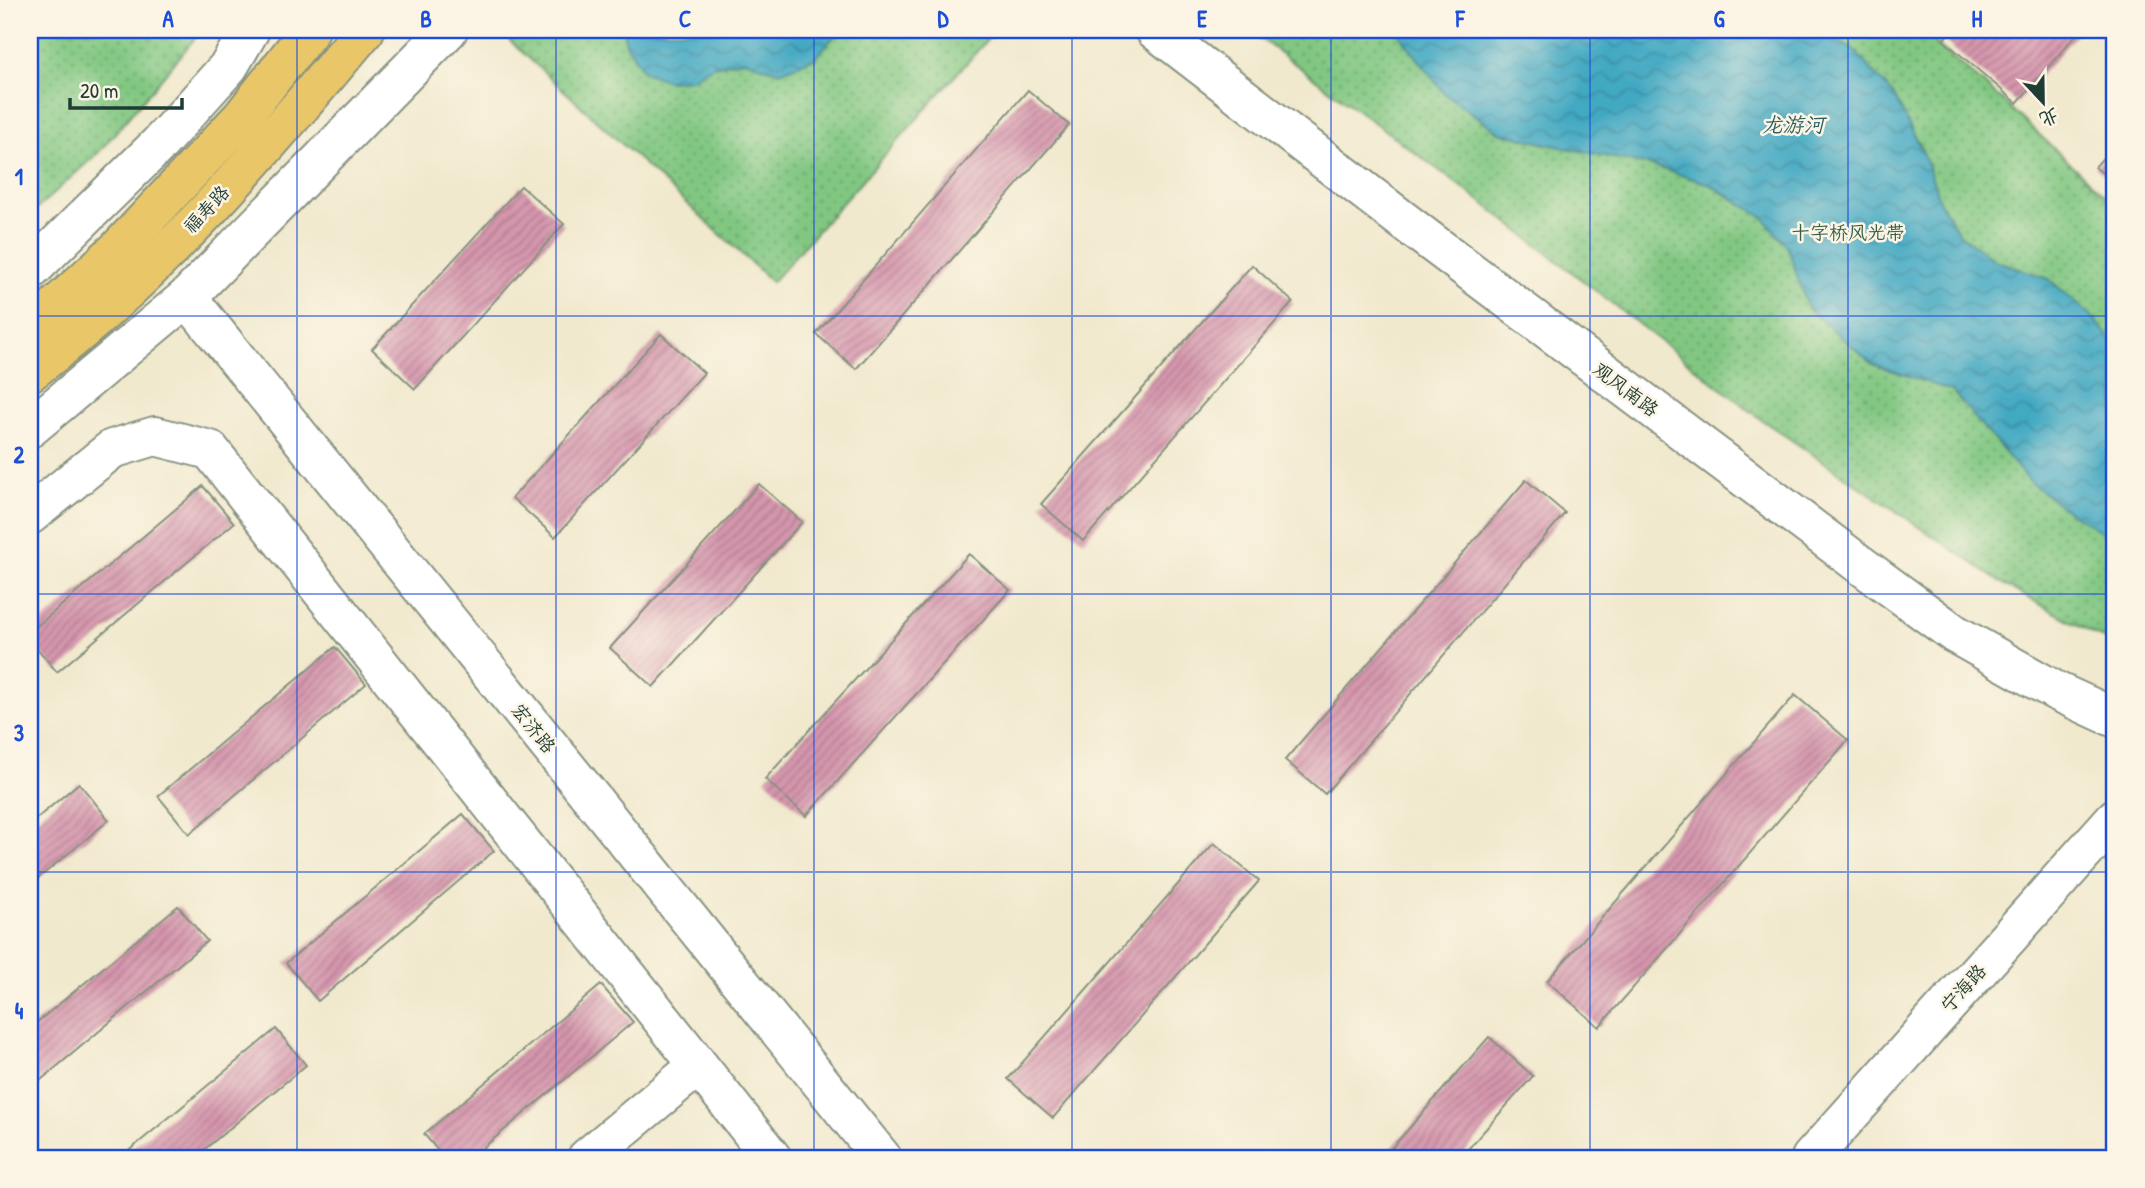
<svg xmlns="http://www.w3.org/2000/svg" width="2145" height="1188" font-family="'Patrick Hand','LXGW WenKai TC',sans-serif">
  <defs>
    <pattern id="park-dots" width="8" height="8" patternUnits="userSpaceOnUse" patternTransform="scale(1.75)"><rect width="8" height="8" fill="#81c782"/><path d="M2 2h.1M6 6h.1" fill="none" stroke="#69a36b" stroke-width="1.8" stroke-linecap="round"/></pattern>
    <pattern id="water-waves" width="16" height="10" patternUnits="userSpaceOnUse" patternTransform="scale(1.75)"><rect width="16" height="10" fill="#43a9c3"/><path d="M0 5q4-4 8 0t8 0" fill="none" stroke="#378b9f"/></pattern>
    <pattern id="building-hatch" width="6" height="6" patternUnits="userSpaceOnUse" patternTransform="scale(1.75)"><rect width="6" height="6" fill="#d696ad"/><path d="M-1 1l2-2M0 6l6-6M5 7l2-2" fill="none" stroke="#ad7c8e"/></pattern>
  </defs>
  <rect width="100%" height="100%" fill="#fcf5e5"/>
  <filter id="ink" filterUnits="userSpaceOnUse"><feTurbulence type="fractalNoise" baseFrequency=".0143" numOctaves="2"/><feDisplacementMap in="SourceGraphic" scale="14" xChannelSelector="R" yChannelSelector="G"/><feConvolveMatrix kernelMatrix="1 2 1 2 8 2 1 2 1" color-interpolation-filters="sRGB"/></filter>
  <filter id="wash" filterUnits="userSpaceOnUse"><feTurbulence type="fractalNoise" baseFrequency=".00686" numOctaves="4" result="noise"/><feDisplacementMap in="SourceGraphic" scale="28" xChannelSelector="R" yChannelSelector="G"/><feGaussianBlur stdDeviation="1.57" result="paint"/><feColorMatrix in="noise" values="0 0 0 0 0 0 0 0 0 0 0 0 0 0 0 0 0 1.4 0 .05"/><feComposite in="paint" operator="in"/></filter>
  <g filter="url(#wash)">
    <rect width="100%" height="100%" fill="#f1e9ce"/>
    <g fill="url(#park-dots)" stroke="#50825b" stroke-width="2">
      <path d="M30 30H202L100 151 30 215Z"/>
      <path d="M514 30H996L772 282 509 40Z"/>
      <path d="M1249 30H1920L1992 91 2115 205V645L2008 587 1762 420 1479 200Z"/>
    </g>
    <g fill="url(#water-waves)" stroke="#31737c" stroke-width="2">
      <path d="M623 30H836L833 38 815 58 780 72 744 60 713 66 691 79 668 81 644 72 626 44Z"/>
      <path d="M1396 30H1814L1853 49 1893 94 1923 152 1940 202 1959 233 1994 260 2049 279 2095 320 2115 344V539L2069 512 2030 482 1952 391 1873 364 1808 309 1788 248 1764 218 1709 184 1653 166 1547 144 1499 132 1445 94Z"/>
    </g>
    <g id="blocks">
      <g fill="url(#building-hatch)">
        <path d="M1952 30H2080L2017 103 1943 40Z"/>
        <path d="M1028 90 1069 125 856 369 816 334Z"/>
        <path d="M2115 144V184L2095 167Z"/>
        <path d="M521 186 564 224 415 389 372 349Z"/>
        <path d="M1252 265 1293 302 1083 541 1041 504Z"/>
        <path d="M661 334 704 373 555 537 512 498Z"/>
        <path d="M1526 480 1565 513 1325 794 1285 760Z"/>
        <path d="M759 484 802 522 653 687 610 648Z"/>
        <path d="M203 486 234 523 57 672 30 640V632Z"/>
        <path d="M969 554 1010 590 806 816 765 779Z"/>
        <path d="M335 647 366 684 189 834 158 796Z"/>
        <path d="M1795 695 1848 740 1599 1027 1547 981Z"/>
        <path d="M79 783 109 820 30 885V824Z"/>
        <path d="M463 814 494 851 318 1001 286 963Z"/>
        <path d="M1214 843 1259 881 1053 1118 1008 1079Z"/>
        <path d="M178 906 207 941 30 1089V1028Z"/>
        <path d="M601 985 633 1022 471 1158H444L424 1134Z"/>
        <path d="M276 1029 306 1065 194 1158H120Z"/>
        <path d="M1489 1037 1533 1076 1460 1158H1383Z"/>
      </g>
    </g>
  </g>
  <g filter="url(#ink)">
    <use href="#blocks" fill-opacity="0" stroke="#889381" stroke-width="2"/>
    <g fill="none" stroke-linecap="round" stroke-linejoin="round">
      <defs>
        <g id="minor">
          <path d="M1155 30 1426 238 1862 566 1955 634 2056 691 2115 718"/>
          <path d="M30 271 159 144 229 66 250 30"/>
          <path d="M187 297 882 1158"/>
          <path d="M30 428 187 297 448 30"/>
          <path d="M30 515 112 449 155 436 210 450 772 1158"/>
          <path d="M587 1158 698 1066"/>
          <path d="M1811 1158 2115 818"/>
        </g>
        <g id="major">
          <path d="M30 330 118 249 242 117 310 30"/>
          <path d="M30 372C158 276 263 152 365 30"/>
        </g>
      </defs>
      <use href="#minor" stroke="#889381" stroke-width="42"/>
      <use href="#major" stroke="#889381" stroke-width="42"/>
      <use href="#minor" stroke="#fff" stroke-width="38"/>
      <use href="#major" stroke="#e9c769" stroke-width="38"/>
    </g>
  </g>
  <path fill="none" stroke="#1d4ed8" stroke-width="2" stroke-opacity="0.55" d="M297 30V1158M556 30V1158M814 30V1158M1072 30V1158M1331 30V1158M1590 30V1158M1848 30V1158M30 316H2115M30 594H2115M30 872H2115"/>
  <g text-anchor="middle" stroke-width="5" stroke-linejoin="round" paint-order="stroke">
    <g font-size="19" fill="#1f3d34" stroke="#fcf5e5">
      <text transform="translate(206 209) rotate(-47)" y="7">福寿路</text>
      <text transform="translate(1626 389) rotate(37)" y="7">观风南路</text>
      <text transform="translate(534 728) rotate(51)" y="7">宏济路</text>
      <text transform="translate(1963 988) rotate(-48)" y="7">宁海路</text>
    </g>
    <g font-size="19" fill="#386048" stroke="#fcf5e5">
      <text x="1848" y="239">十字桥风光带</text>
    </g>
    <g font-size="21" font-style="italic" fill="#2a5d5f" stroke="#fcf5e5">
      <text x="1793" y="132">龙游河</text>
    </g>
  </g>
  <rect width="2145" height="1188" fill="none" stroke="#fcf5e5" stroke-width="77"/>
  <g transform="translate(2043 102) rotate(158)" stroke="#fcf5e5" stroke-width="5" paint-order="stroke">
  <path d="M0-5L12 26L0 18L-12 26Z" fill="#1f3d34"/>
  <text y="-10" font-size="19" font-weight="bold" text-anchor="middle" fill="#1f3d34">北</text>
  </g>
  <path d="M70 98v10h112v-10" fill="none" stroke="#1f3d34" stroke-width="3.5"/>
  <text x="80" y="98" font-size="21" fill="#1f3d34" stroke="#fcf5e5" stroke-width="5" paint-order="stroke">20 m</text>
  <rect x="38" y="38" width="2068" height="1112" fill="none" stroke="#1d4ed8" stroke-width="2.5"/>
  <g font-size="23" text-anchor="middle" font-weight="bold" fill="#1d4ed8">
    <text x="168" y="27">A</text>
    <text x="426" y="27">B</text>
    <text x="685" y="27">C</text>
    <text x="943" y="27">D</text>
    <text x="1202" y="27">E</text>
    <text x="1460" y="27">F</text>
    <text x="1719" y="27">G</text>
    <text x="1977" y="27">H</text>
    <text x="19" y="185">1</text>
    <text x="19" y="463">2</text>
    <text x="19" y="741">3</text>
    <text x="19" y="1019">4</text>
  </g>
</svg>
